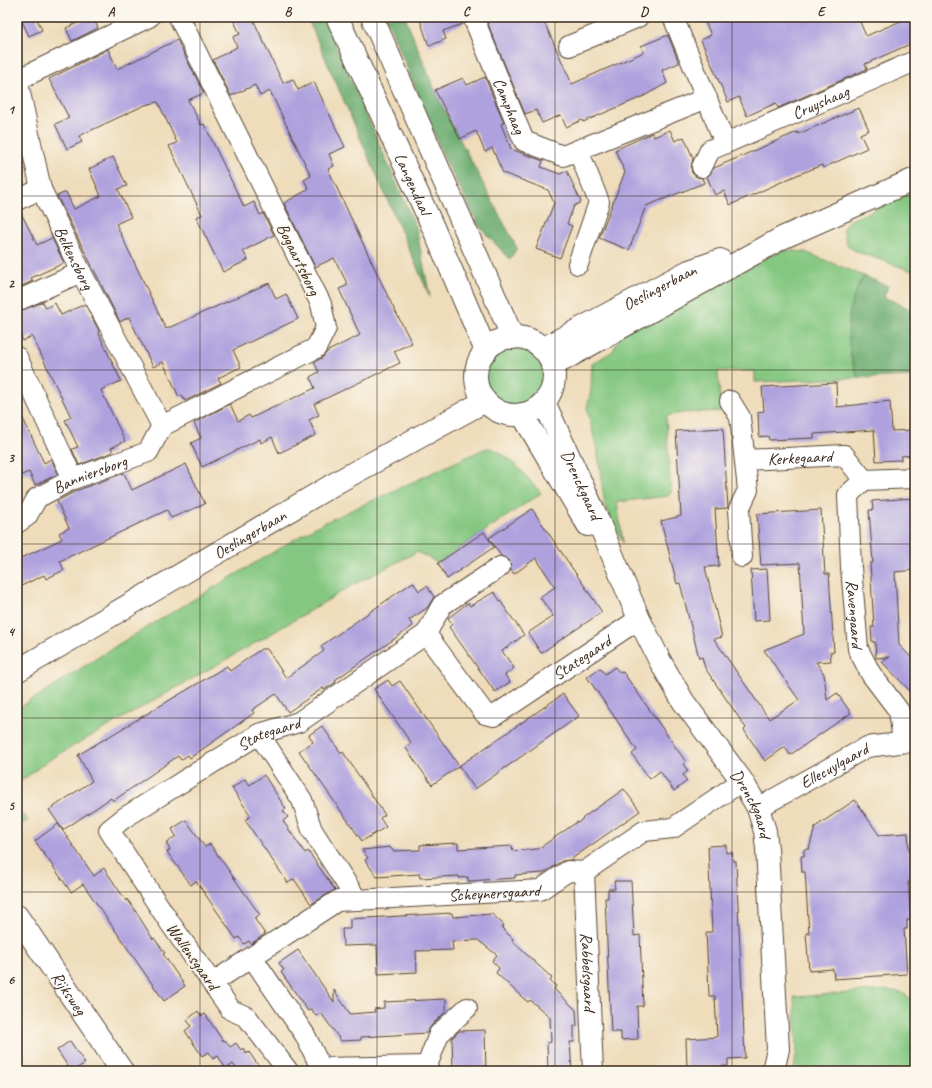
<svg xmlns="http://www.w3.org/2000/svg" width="932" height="1088" font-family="Caveat,sans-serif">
  <rect width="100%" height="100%" fill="#fbf7ec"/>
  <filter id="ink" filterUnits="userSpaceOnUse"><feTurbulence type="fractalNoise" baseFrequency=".025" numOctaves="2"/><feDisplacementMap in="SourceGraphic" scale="8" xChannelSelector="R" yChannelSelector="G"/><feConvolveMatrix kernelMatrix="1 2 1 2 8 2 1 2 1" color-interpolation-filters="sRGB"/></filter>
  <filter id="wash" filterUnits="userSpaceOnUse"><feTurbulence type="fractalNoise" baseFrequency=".012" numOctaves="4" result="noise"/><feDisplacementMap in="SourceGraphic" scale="16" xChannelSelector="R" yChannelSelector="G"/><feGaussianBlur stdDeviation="0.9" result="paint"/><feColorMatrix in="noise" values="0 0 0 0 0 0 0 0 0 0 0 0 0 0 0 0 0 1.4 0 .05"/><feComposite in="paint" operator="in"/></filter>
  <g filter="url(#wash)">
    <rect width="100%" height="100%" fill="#eedcba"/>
    <g fill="#84c781" stroke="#607850">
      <path d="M915 192V272L855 251 847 245 843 229 848 221Z"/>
      <path d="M782 250 805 252 864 276 858 285 850 356 858 378 755 382V371H718L721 411 682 413 666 416 671 493 668 496 617 502 623 543 605 506 598 454 587 408 591 390 592 364 613 351 621 334Z"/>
      <circle cx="515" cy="377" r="30"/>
      <path d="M490 448C511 455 526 477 541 493L438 563 417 552 353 585 264 638 49 760 17 784V709L119 644 317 526 484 449Z"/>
      <path d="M17 809 28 820 17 828Z"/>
      <path d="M886 990 901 992 915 1001V1071H794L797 1047 794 997Z"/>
    </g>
    <g fill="#6bac6f" stroke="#536b46">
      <path d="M307 17H323L416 227 430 297Z"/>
      <path d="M386 17H405L439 100 517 248 510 260 480 227 446 162Z"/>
      <path d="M864 276 888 286 884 297 915 311V376L858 378C845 343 843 308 864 276Z"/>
    </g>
    <g id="blocks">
      <g fill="#aea1de">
        <path d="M20 17H36L42 30 29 36Z"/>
        <path d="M91 17H93L98 28 72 41 66 28Z"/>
        <path d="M232 17H252L283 83 293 79 298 90 314 82 345 147 329 154 334 166 328 169 392 305 412 343 394 351 400 363 314 404 319 415 309 420 316 435 279 453 272 437 261 443 260 439 202 467 191 443 201 438 194 423 230 404 238 421 249 415 251 418 315 388 310 377 319 372 314 362 322 358 328 351 360 335 339 289 348 285 334 258 315 267 284 203 309 189 304 180 311 176 270 91 260 96 255 85 231 96 213 60 237 47 233 37 240 34Z"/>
        <path d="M419 17H462L463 24 443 31 446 39 429 46Z"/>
        <path d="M485 17H542L572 84 644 52 641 46 668 35 679 63 662 70 667 83 644 96 583 122 582 120 566 127 561 115 542 123 536 110 525 114Z"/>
        <path d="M703 17H858L866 36 910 17H915V42L865 64 867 69 778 108 776 103 747 116 739 97 728 102 701 40 711 35Z"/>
        <path d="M177 40 204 93 188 100 201 125 204 124 244 207 254 202 260 215 263 213 274 235 243 251 248 260 223 272 196 217 202 215 169 146 177 143 158 102 145 105 79 136 82 142 67 149 55 124 69 118 49 79 108 49 117 69Z"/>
        <path d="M485 77 504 123 501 124 511 149 543 161 541 167 560 174 567 171 581 202 574 206 567 224 572 226 560 258 536 249 554 203 548 190 503 173 492 148 485 152 476 131 460 139 435 90 463 78 467 85Z"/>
        <path d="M859 108 869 130 860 134 867 148 823 168 822 165 797 175 730 205 724 191 715 195 707 177 714 168 797 132 798 134Z"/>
        <path d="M670 130 675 141 684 137 693 158 691 168 692 173 697 177 702 178 704 183 646 206 629 250 599 238 625 172 615 150 652 133 654 137Z"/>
        <path d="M113 157 127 186 118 189 131 217 116 224 166 329 269 283 276 299 286 294 298 319 233 350 241 367 218 378 221 383 185 401 182 395 179 397 163 362 153 367 129 317 120 322 57 196 66 192 74 209 101 196 89 169Z"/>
        <path d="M17 211H20L37 245 52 238 64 263 31 278 33 281 17 288Z"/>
        <path d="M43 302 46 308 55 303 61 315 85 304 99 331 98 332 121 381 101 390 125 441 111 448 113 452 79 465 72 449 78 447 65 420 71 417 32 336 23 341 17 328V312Z"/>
        <path d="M836 383 837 407 890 401 892 431 915 430V455L901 456V460L876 461 874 430 814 434V438L769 440 768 436 759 437 758 412 764 411 762 387Z"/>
        <path d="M17 406 44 463 51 459 58 474 35 485 29 472 17 477Z"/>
        <path d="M723 428 728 508 715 509 719 566 705 567 722 637 714 639 769 719 799 700 764 650 804 634 800 563 761 565 757 514 821 510 825 574H829L834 652H830L831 661 816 662 824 674 827 700 837 693 851 713 790 755 785 747 765 761 744 730 746 728 705 668 702 657 699 658 680 583 677 584 661 521 681 516 676 431Z"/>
        <path d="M186 464 205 504 171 518 167 510 60 561 64 570 46 579 44 575 17 588V560L62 539 59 533 69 528 57 501 78 490 124 473 132 490Z"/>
        <path d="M914 498 915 570 895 572 899 645 915 661V696L882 662 890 657 876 658 875 642H872L871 627H874L870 563H873L869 510H873L872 501Z"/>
        <path d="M532 509 602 612 541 653 528 633 553 616 540 597 555 587 536 558 514 574 511 570 509 560 501 556 489 538Z"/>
        <path d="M484 532 494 547 447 579 438 563Z"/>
        <path d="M767 569 770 620 754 621 751 570Z"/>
        <path d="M413 582 419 591 427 586 434 597 427 608 409 620 413 626 335 680 336 682 324 690 323 688 288 712 276 694 252 710 254 713 190 758 188 755 181 760 178 756 113 801 111 798 63 830 49 810 92 781 78 755 227 666 230 671 261 649H267L286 678 324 651 321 646Z"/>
        <path d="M494 592 524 635 502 651 514 668 505 675 510 682 495 692 449 627 452 624 448 618 468 603 470 606Z"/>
        <path d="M615 667 620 673 623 672 686 762 683 764 688 771 683 775 687 781 674 791 660 771 650 779 632 754 637 750 633 744 587 677 600 668 605 674Z"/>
        <path d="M388 680 392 686 400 681 459 766 432 785 405 747 411 743 374 689Z"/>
        <path d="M563 694 579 716 475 789 459 766Z"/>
        <path d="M322 726 341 753 343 752 385 815 380 818 386 827 362 841 299 751 313 742 309 735Z"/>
        <path d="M264 775 286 809 283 811 288 817 283 821 305 853 308 851 335 890 311 904 294 879 288 883 245 820 251 816 232 788 245 779 250 785Z"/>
        <path d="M624 789 640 811 570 860 562 861 544 873 515 875V878L468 881V877L459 878V876L420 878 419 874 377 877 365 860 368 858 362 850 390 847 393 851 420 850V845L458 843V849L512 846 513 851 538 849 577 822 578 823 584 817Z"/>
        <path d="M855 800 879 835 908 833 911 882H908L911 920H907V929H904L907 974 834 979 833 969 809 971 806 933H809L807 903 805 872H802L801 856H804V849H809L815 827Z"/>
        <path d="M186 820 205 847 210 844 260 915 254 918 265 934 251 944 249 941 244 944 239 937 236 939 196 881 191 885 167 852 170 850 166 843 176 836 172 829Z"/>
        <path d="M58 824 94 876 104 868 126 901 127 899 133 907 153 939 154 938 165 953 163 954 185 986 164 1001 83 884 71 892 35 841Z"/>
        <path d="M726 845V853L732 852 733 861H736L745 1058 728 1059V1066L687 1068 686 1039 717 1037 715 996H709L708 971 706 932H712L708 846Z"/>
        <path d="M614 881H631L634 936 640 935 643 1006H637L638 1039 621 1040V1032H611L605 898H608V889H615Z"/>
        <path d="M452 913 453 917 492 914 504 925 502 928 513 939 512 941 552 978 550 981 556 986 554 989 576 1010 577 1026H574V1042H570L572 1071H548L547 1043 551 1042 550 1017 530 1000 528 1002 523 998 496 973 499 968 492 961 497 955 478 940 452 941 453 950 416 951 417 972 378 974 377 945 343 946 342 929H350V919Z"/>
        <path d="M298 950 334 1002V990L350 1014 375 1012 374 1009 384 1008V1002L446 999V1011L431 1026 427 1033 361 1037V1040L341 1041 321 1013 316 1016 311 1009 308 1011 281 972 284 970 279 963Z"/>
        <path d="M198 1011 201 1016 205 1014 223 1041 225 1040 230 1047 236 1043 241 1050 243 1048 247 1054 249 1052 262 1071H238L233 1064 226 1069 218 1056 213 1059 209 1052 202 1056 185 1031 191 1026 187 1020Z"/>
        <path d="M485 1030 486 1071H453L452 1038 459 1031Z"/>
        <path d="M70 1041 85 1063 73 1071H71L57 1050Z"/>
      </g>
    </g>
  </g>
  <g filter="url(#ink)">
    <use href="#blocks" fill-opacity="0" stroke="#564535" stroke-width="1"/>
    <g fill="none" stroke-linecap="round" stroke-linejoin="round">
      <defs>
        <g id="street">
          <path id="s1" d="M473 17 524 141 563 156 707 98"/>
          <path d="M673 17 725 143"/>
          <path d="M569 46 638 17"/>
          <path id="s2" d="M17 79 41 189 81 272 162 426"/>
          <path d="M17 80 149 17"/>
          <path id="s3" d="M702 167 710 150 915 61"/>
          <path d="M17 200 41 189"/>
          <path d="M578 264 599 202 578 150"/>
          <path d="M17 301 81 272"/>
          <path d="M17 357 73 479"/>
          <path d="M730 401 740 417 748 490 739 509 742 557"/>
          <path d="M162 426 316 348 326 328 321 304 179 17"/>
          <path id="s4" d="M745 460 844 455 864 480 915 478"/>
          <path id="s5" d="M864 480 848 495 851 567 858 649 871 674 899 711 903 742"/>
          <path id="s6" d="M17 523 27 516 37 498 73 479 148 452 162 426"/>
          <path id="s7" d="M426 634 485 714 494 716 639 619"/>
          <path d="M259 734 302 800 312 830 357 900"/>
          <path id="s8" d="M758 808 867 747 915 741"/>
          <path id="s9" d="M584 872 593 1071"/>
          <path d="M252 957 305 1035 321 1068"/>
          <path id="s10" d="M212 983 337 901 540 890 568 871 584 872 644 831 673 828 742 781"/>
          <path id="s11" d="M288 1071 247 1017 231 1010 170 923 109 830 124 818 259 734 299 722 426 634 442 605 500 567"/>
          <path d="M316 1071 321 1068 426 1066"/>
          <path d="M425 1071 439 1034 467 1008"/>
        </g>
        <g id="secondary">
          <path id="s12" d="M337 17 432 225 486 351"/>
          <path d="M372 17 513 338"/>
          <circle cx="515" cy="376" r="39"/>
          <path id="s13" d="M542 349 689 271 720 260"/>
          <path d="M552 366 782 238 915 179"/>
          <path id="s14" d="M544 402 594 511 639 619 660 661 683 701 742 781 758 808 765 831 767 849 778 1049 773 1071"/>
          <path d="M522 414 588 525"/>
          <path id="s15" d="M17 671 341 480 485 401"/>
          <path id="s16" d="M17 916 122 1071"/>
        </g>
      </defs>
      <use href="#street" stroke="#564535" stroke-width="22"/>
      <use href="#secondary" stroke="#564535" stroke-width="24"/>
      <use href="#street" stroke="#fff" stroke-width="20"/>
      <use href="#secondary" stroke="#fff" stroke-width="22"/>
    </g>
  </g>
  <path fill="none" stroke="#3b2a1e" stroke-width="1" stroke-opacity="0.55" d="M200 17V1071M377 17V1071M555 17V1071M732 17V1071M17 196H915M17 370H915M17 544H915M17 718H915M17 892H915"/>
  <g text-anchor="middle" stroke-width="3" stroke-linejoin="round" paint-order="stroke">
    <g font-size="17" fill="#3b2a1e" stroke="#fbf7ec">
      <text dy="6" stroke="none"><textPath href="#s3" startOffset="139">Cruyshaag</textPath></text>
      <text dy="6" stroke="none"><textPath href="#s1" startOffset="96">Camphaag</textPath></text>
      <text dy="6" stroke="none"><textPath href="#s12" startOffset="183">Langendaal</textPath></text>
      <text dy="6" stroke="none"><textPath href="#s2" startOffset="189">Belkensborg</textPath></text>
      <text transform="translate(299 259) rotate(64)" y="6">Bogaartsborg</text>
      <text dy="6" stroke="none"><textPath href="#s13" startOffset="133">Oeslingerbaan</textPath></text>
      <text dy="6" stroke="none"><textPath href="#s4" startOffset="55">Kerkegaard</textPath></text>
      <text dy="6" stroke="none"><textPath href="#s6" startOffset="91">Banniersborg</textPath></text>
      <text dy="6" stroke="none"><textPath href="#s14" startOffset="91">Drenckgaard</textPath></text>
      <text dy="6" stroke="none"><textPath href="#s15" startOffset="270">Oeslingerbaan</textPath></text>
      <text dy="6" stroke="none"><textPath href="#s5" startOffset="141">Ravengaard</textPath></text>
      <text dy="6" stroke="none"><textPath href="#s7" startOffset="214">Stategaard</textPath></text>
      <text dy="6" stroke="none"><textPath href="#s11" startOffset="490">Stategaard</textPath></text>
      <text dy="6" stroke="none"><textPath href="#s8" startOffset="87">Ellecuylgaard</textPath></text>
      <text dy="6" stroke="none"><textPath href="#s14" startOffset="454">Drenckgaard</textPath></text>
      <text dy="6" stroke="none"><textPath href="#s10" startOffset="307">Scheynersgaard</textPath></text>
      <text transform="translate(193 956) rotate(55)" y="6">Wallensgaard</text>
      <text dy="6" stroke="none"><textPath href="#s9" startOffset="100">Rabbelsgaard</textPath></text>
      <text dy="6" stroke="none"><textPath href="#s16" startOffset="93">Rijksweg</textPath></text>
    </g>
  </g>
  <rect width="932" height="1088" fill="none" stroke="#fbf7ec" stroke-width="44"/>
  <rect x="22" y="22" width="888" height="1044" fill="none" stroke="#3b2a1e" stroke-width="1.5"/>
  <g font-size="13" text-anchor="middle" font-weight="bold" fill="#3b2a1e">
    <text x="111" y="16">A</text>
    <text x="288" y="16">B</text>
    <text x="466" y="16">C</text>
    <text x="644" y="16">D</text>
    <text x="821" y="16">E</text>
    <text x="11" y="114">1</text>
    <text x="11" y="288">2</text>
    <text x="11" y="462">3</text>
    <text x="11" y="636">4</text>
    <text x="11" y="810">5</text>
    <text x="11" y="984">6</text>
  </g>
</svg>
